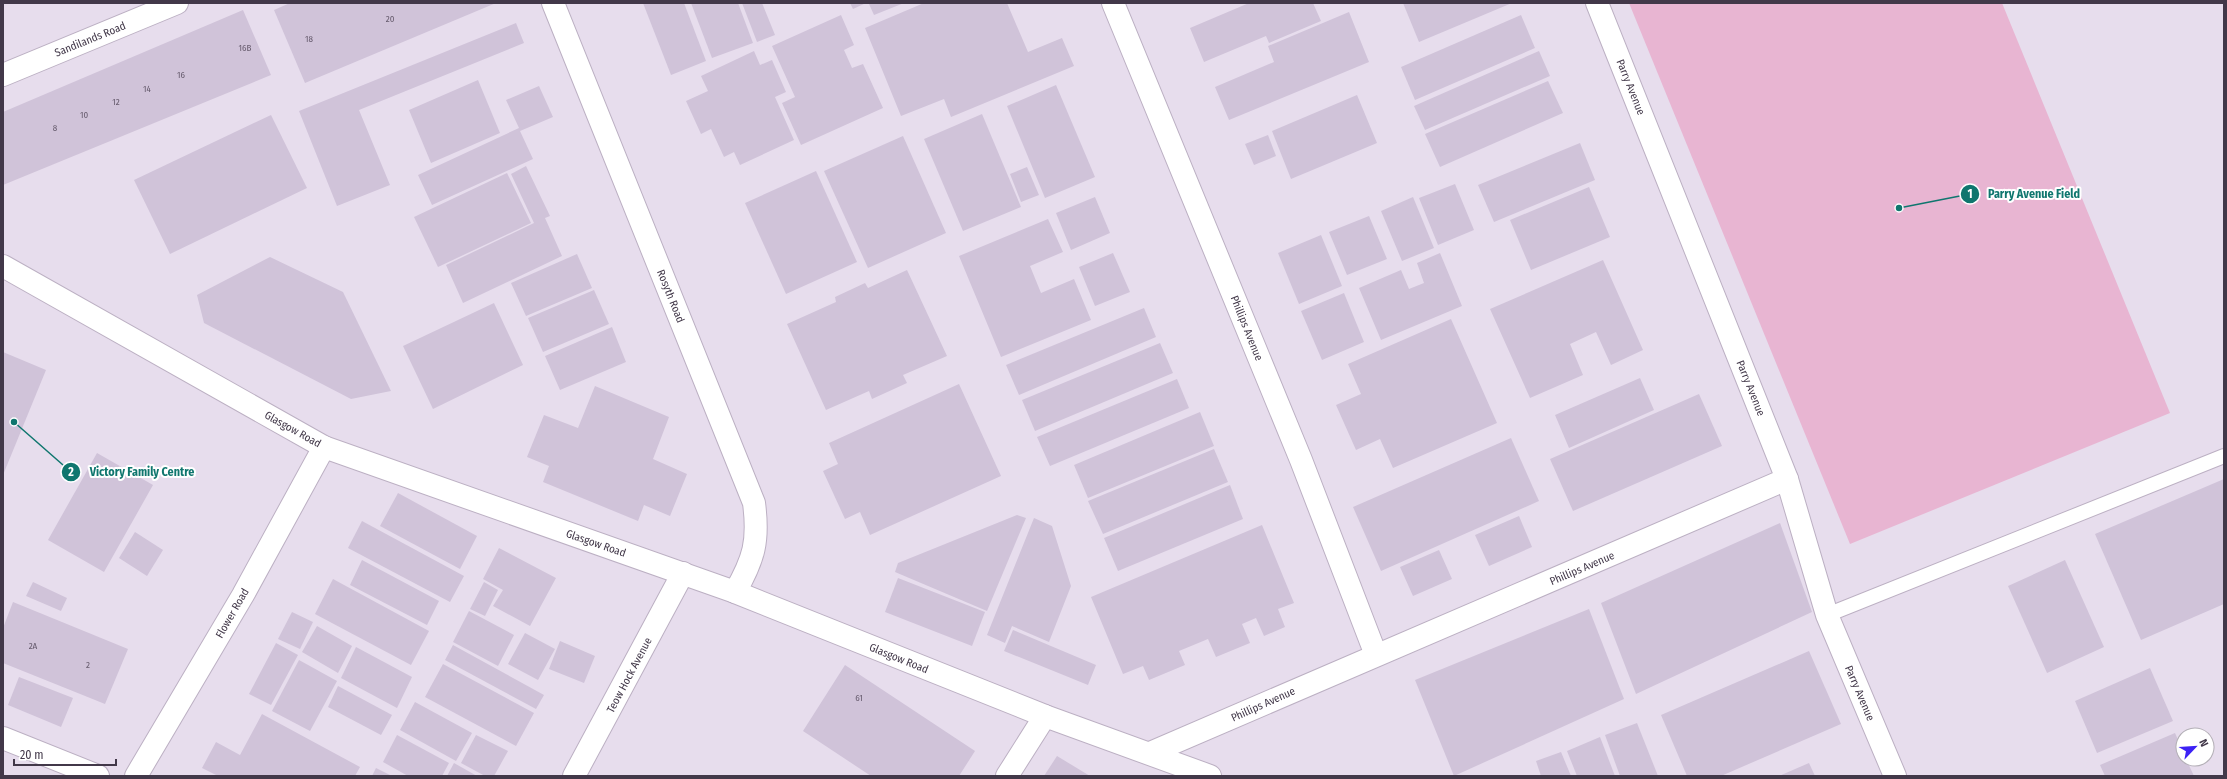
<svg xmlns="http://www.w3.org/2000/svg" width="2227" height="779" font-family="'Fira Sans Condensed',sans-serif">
  <rect width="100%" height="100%" fill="#f1eaf5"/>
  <path fill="#e7dded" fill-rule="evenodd" d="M3 3H2224V776H3ZM2183 735H2207V759H2183Z"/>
  <path fill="#e8b5d2" d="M1629 3H2002L2170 413 1850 544Z"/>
  <g fill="#d0c3d9">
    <path d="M290 3H496L305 83 274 10Z"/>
    <path d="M643 3H684L706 61 671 75Z"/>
    <path d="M691 3H738L753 43 712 58Z"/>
    <path d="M742 3H762L775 35 757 42Z"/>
    <path d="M850 3H866L853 9Z"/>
    <path d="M872 3H904L874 15 869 4Z"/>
    <path d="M924 3H1007L1028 52 1062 38 1074 66 951 117 944 99 901 116 865 28Z"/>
    <path d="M1249 3H1313L1321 21 1269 43 1266 36 1204 62 1190 28Z"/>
    <path d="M1403 3H1512L1419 42Z"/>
    <path d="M243 10 271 75 3 185V112Z"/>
    <path d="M1349 12 1369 62 1229 120 1215 87 1274 62 1268 46Z"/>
    <path d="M841 15 854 45 844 50 852 68 863 64 883 108 801 145 782 103 795 97 772 46Z"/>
    <path d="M1521 15 1535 48 1415 100 1401 67Z"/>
    <path d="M516 23 524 43 359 110 390 185 337 206 299 111Z"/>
    <path d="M754 51 760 65 772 60 786 92 775 97 794 140 740 165 734 152 724 157 711 129 701 134 686 101 708 91 701 76Z"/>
    <path d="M1539 51 1550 76 1425 130 1414 106Z"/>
    <path d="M478 80 500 133 431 163 409 110Z"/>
    <path d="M1548 81 1563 113 1440 167 1425 134Z"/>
    <path d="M1056 85 1095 177 1045 198 1007 106Z"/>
    <path d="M539 86 553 117 520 131 533 159 432 205 418 175 519 128 506 100Z"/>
    <path d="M1357 95 1377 143 1291 179 1272 131Z"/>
    <path d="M982 114 1021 207 963 231 924 139Z"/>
    <path d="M271 115 307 188 170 254 134 180Z"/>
    <path d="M1268 135 1276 156 1254 165 1245 144Z"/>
    <path d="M903 136 946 233 868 268 824 171Z"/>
    <path d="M1580 143 1595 180 1494 222 1478 185Z"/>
    <path d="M526 166 550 216 545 218 562 256 463 303 446 265 534 223 511 174Z"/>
    <path d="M1027 167 1039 195 1021 202 1010 174Z"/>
    <path d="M816 171 857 262 786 294 745 203Z"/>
    <path d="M507 173 531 223 438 267 414 217Z"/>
    <path d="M1455 184 1474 230 1438 245 1419 198Z"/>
    <path d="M1589 187 1610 237 1531 270 1510 220Z"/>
    <path d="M1095 197 1110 233 1071 250 1056 213Z"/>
    <path d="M1413 197 1434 248 1402 261 1381 211Z"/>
    <path d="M1369 216 1387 259 1347 275 1329 232Z"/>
    <path d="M1048 219 1063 252 1030 266 1041 293 1074 279 1091 320 1001 357 959 256Z"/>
    <path d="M1321 235 1342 286 1299 304 1278 253Z"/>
    <path d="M1113 253 1130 292 1095 306 1079 267Z"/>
    <path d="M1440 253 1462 306 1381 340 1359 288 1401 270 1409 289 1424 283 1417 263Z"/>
    <path d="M577 254 592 288 526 316 511 283Z"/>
    <path d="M270 257 343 292 391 391 351 399 204 323 197 295Z"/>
    <path d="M1603 260 1643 350 1611 365 1596 332 1570 344 1583 375 1530 398 1490 309Z"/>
    <path d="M907 270 947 356 903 375 907 383 872 399 869 391 826 410 787 324 836 302 835 297 865 283 868 288Z"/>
    <path d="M594 290 609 324 543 352 528 318Z"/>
    <path d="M1344 293 1364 342 1322 360 1301 311Z"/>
    <path d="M494 303 523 365 433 409 403 346Z"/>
    <path d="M1144 308 1156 337 1019 395 1006 365Z"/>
    <path d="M1451 319 1497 423 1393 468 1380 439 1356 450 1336 405 1361 394 1348 364Z"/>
    <path d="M612 327 626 362 560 390 545 356Z"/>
    <path d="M1160 343 1173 373 1035 431 1022 400Z"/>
    <path d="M3 352 46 370 3 475Z"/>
    <path d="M1640 378 1654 410 1569 448 1555 415Z"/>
    <path d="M1177 379 1189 408 1050 466 1037 437Z"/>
    <path d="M959 384 1001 476 870 535 860 512 845 519 823 471 838 464 829 443Z"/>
    <path d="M595 386 669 417 653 459 687 474 670 516 644 505 638 521 543 482 549 466 527 457 544 415 578 428Z"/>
    <path d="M1699 394 1722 446 1573 511 1550 459Z"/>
    <path d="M1200 412 1214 446 1088 498 1074 465Z"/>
    <path d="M1511 438 1539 501 1381 571 1353 507Z"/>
    <path d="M1214 449 1228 482 1103 534 1088 501Z"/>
    <path d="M97 453 153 485 104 572 48 540Z"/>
    <path d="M2224 479V604L2141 640 2095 534Z"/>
    <path d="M1230 485 1243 519 1118 571 1104 538Z"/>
    <path d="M398 493 477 536 460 569 380 526Z"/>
    <path d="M1017 515 1026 518 987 611 895 572 898 563Z"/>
    <path d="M1519 516 1532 547 1489 566 1475 535Z"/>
    <path d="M1034 518 1052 526 1071 586 1049 642 1012 626 1005 643 987 635Z"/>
    <path d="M362 521 464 576 450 602 348 548Z"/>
    <path d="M1780 523 1812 612 1636 694 1601 603Z"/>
    <path d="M1262 525 1294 603 1278 609 1285 627 1264 636 1256 618 1242 624 1250 643 1216 657 1208 639 1179 651 1185 665 1149 680 1143 666 1123 674 1091 597Z"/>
    <path d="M135 532 163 550 147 576 119 558Z"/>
    <path d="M499 548 556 578 530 626 493 606 503 590 483 579Z"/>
    <path d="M1439 550 1452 579 1413 596 1400 567Z"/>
    <path d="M362 560 439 601 427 625 350 585Z"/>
    <path d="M2065 560 2104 647 2047 673 2008 586Z"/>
    <path d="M898 578 985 612 972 646 885 612Z"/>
    <path d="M333 579 429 631 411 665 315 614Z"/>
    <path d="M33 582 67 598 61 611 26 596Z"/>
    <path d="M484 582 498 590 485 616 470 609Z"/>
    <path d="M13 602 128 649 105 704 3 663V628Z"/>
    <path d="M1589 609 1624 699 1454 776 1415 680Z"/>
    <path d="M469 611 514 635 498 666 453 642Z"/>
    <path d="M292 612 313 622 300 649 278 639Z"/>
    <path d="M317 626 352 646 338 673 302 652Z"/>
    <path d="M1013 630 1096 665 1088 685 1004 651Z"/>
    <path d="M525 633 555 649 538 680 508 664Z"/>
    <path d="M560 641 595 656 584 683 549 669Z"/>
    <path d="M276 643 298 655 271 705 249 694Z"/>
    <path d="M453 645 544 695 536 709 445 660Z"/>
    <path d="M356 647 412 677 397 708 341 678Z"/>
    <path d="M1809 651 1841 724 1721 776H1687L1661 715Z"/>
    <path d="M299 660 337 681 310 731 272 711Z"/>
    <path d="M443 664 534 713 516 746 425 697Z"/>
    <path d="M845 665 975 751 959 776H871L803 731Z"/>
    <path d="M2150 668 2173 721 2097 753 2075 701Z"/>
    <path d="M19 677 73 698 61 727 8 705Z"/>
    <path d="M338 686 392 715 381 735 328 707Z"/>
    <path d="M415 702 472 733 456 761 400 730Z"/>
    <path d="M262 714 360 767 355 776H218L202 768 216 742 240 755Z"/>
    <path d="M1637 723 1658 776H1620L1605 735Z"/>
    <path d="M2175 733 2183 751V759H2186L2194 776H2105L2100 765Z"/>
    <path d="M397 735 449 763 442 776H408L383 762Z"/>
    <path d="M476 735 508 751 494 776H485L461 763Z"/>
    <path d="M1600 737 1615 776H1577L1567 751Z"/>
    <path d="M1561 752 1571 776H1541L1536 761Z"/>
    <path d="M1057 756 1090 776H1044Z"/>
    <path d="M454 763 477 776H447Z"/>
    <path d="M1809 763 1815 776H1779Z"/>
    <path d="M376 768 392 776H372Z"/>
  </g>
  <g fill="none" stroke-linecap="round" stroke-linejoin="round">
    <defs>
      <path id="lane" d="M1827 615 2224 456"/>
      <g id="street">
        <path d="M553 3 754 503C759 541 754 559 735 592"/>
        <path d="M1113 3 1301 460 1376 655"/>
        <path d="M1597 3 1787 479 1827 615 1895 776"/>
        <path d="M3 75 177 3"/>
        <path d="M3 266 324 447 735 592 1045 716 1210 776"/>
        <path d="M3 738 98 776"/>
        <path d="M1150 753 1787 479"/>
        <path d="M136 776 243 595 324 447"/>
        <path d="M574 776 683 573"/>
        <path d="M1007 776 1045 716"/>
      </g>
    </defs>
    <use href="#lane" stroke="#bcb0c3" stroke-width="16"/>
    <use href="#street" stroke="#bcb0c3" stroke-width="24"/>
    <use href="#lane" stroke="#fff" stroke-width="14"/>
    <use href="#street" stroke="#fff" stroke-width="22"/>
  </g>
  <g text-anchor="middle" stroke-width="4" stroke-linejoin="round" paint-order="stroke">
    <g font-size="9" fill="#665b6d">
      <text x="390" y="22">20</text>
      <text x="309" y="42">18</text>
      <text x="245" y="51">16B</text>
      <text x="181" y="78">16</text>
      <text x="147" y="92">14</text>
      <text x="116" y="105">12</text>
      <text x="84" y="118">10</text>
      <text x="55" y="131">8</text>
      <text x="33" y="649">2A</text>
      <text x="88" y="668">2</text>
      <text x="859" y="701">61</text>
    </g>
    <g font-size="11" fill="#423849" stroke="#fff">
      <text transform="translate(90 39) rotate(-22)" y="4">Sandilands Road</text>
      <text transform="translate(1631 87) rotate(68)" y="4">Parry Avenue</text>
      <text transform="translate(671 296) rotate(68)" y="4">Rosyth Road</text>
      <text transform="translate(1247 328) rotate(68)" y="4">Phillips Avenue</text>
      <text transform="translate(1751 388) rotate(68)" y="4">Parry Avenue</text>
      <text transform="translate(293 429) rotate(29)" y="4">Glasgow Road</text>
      <text transform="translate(596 543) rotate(19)" y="4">Glasgow Road</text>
      <text transform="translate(1582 568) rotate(-23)" y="4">Phillips Avenue</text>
      <text transform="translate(232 613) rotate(-60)" y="4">Flower Road</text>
      <text transform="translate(899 658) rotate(22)" y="4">Glasgow Road</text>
      <text transform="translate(629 675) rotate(-62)" y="4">Teow Hock Avenue</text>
      <text transform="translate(1860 693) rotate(67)" y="4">Parry Avenue</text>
      <text transform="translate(1263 704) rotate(-24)" y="4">Phillips Avenue</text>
    </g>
  </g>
  <path fill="none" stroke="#0f766e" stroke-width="1.5" d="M1899 208L1970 194M14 422L71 472"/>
  <g fill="#0f766e" stroke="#fff" stroke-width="1.5">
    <circle cx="1899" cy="208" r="4"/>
    <circle cx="14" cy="422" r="4"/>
    <circle cx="1970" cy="194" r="10"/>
    <circle cx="71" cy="472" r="10"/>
  </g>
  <g font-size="12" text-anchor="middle" font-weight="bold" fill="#fff">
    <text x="1970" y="198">1</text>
    <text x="71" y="476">2</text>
  </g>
  <g font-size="12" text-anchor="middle" font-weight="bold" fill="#0f766e" stroke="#fff" stroke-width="4" stroke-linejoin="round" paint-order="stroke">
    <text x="2034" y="198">Parry Avenue Field</text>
    <text x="142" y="476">Victory Family Centre</text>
  </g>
  <rect width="2227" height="779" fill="none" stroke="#423849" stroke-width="8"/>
  <g transform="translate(2195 747) rotate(65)"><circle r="19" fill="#ffffff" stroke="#b3afb6"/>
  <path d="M0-3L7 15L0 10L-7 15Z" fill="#3c21f5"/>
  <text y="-6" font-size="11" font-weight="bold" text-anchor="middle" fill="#423849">N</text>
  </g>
  <path d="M14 759v6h102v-6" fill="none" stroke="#423849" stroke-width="2"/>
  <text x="20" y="759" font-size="12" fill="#423849" stroke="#ffffff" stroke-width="3" paint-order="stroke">20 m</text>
</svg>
